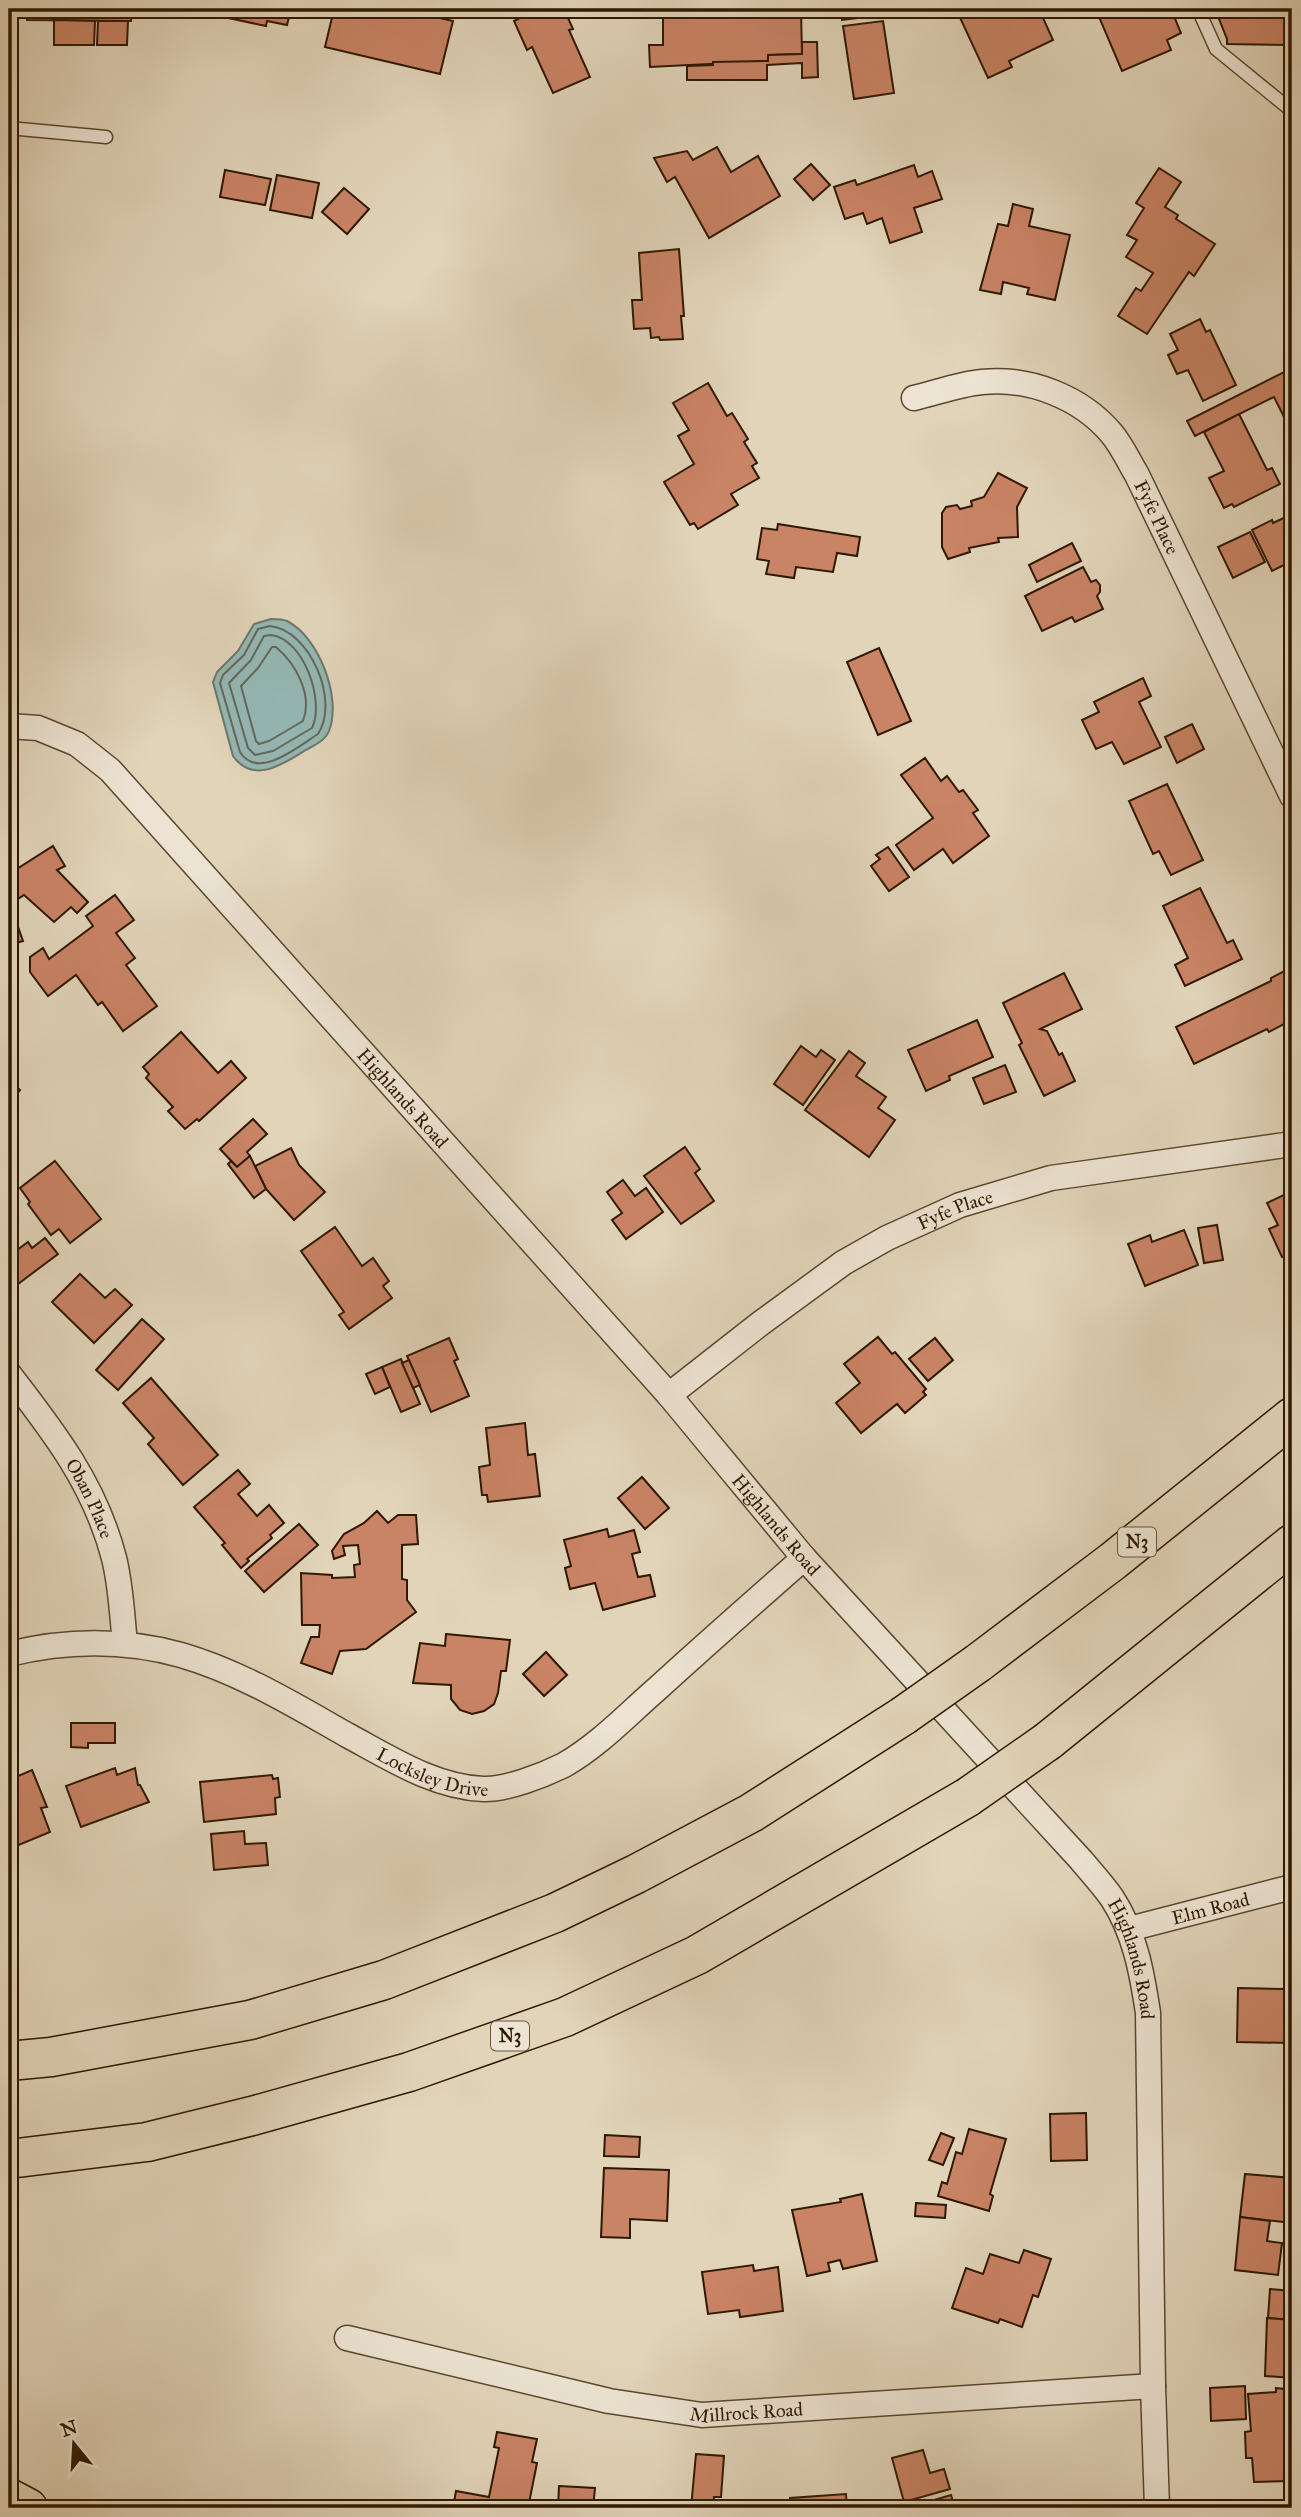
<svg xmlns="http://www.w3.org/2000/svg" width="1301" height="2517" font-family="'IM FELL Great Primer',serif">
  <rect width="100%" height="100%" fill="#e1d4b9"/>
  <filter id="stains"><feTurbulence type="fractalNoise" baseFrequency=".00286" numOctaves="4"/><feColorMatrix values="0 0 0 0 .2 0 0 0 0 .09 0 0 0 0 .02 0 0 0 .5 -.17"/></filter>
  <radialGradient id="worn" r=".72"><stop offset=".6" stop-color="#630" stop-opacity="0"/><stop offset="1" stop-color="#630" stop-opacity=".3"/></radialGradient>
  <path fill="#95b7b4" stroke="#6c776c" stroke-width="2" d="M271 619C275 619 282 619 287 621 319 637 342 698 329 731 325 741 313 746 304 751 282 765 253 784 233 756L213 682 217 672 238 651 254 624Z"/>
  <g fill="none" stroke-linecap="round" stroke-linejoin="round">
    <g stroke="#62685a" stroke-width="2">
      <path d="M270 626C310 630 340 701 318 734 299 746 258 781 240 752L220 683 223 675 244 655 258 629Z"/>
      <path d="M271 635C304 639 325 701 312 728L273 751 255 755 248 748 229 683 251 660 264 636Z"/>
      <path d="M272 647H276C296 664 313 695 303 721L269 741 259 744 256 741 241 686 258 668Z"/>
    </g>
  </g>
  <g fill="#c98365" stroke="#2e1800" stroke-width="2">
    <path d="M28 9H132L131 21 27 20Z"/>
    <path d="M186 9H291L287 25 267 21 266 26Z"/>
    <path d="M334 9H400L453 21 440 74 325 47Z"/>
    <path d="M525 9H564L573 29 569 30 590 77 553 93 532 47 527 50 514 21 528 14Z"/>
    <path d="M732 9 801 10 802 54 768 55V61L650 67 649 45H663V13H697V17L711 16 710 11H732Z"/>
    <path d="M841 9H882V15L842 20Z"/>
    <path d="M956 9H1039L1053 40 1009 61 1012 67 988 78Z"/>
    <path d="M1088 9H1171L1181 33 1167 40 1171 50 1122 71 1097 12 1091 15Z"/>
    <path d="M1215 9H1292V45L1227 44V39Z"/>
    <path d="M54 20 95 21 94 45H54Z"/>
    <path d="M98 21H128L127 45H97Z"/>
    <path d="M883 21 894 93 854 99 843 26Z"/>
    <path d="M802 42H817L818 77 802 78V63L767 65V80H687V66L713 65V62L768 61V55L802 54Z"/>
    <path d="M717 147 731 172 758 156 780 196 709 238 675 177 667 182 654 158 687 151 693 160Z"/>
    <path d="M811 164 830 185 813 200 794 179Z"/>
    <path d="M914 165 918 177 932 171 942 199 914 208 922 232 890 243 882 218 867 224 863 213 845 219 834 187 855 180 857 185Z"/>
    <path d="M1159 168 1181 182 1165 207 1178 215 1176 219 1215 244 1194 276 1189 272 1147 334 1118 316 1136 288 1141 291 1153 273 1126 257 1137 240 1127 235 1144 208 1136 203Z"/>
    <path d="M225 170 271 179 265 205 220 197Z"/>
    <path d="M277 175 319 183 312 218 270 210Z"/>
    <path d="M344 188 369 209 347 234 322 212Z"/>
    <path d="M1013 204 1033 209 1029 226 1070 235 1055 300 1027 294 1029 288 1003 282 1001 294 980 290 998 224 1008 226Z"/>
    <path d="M679 249 684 316H681L683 339 660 340 659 337 651 338 650 328 634 329 632 300H642L639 253Z"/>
    <path d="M1200 319 1206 332 1210 330 1236 385 1203 401 1188 370 1177 374 1168 355 1178 350 1170 334Z"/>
    <path d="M1292 368V421L1287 423 1274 397 1195 436 1187 421Z"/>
    <path d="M708 383 727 416 732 413 748 439 744 442 757 463 752 466 759 478 731 494 738 505 698 529 694 523 690 525 664 482 694 464 678 436 689 430 673 403Z"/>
    <path d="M1239 414 1267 470 1272 468 1280 484 1234 507 1232 504 1224 508 1209 478 1224 471 1204 432Z"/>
    <path d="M998 473 1027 488 1017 507 1018 537 998 538 999 542 969 548 970 552 948 559 942 547V513L946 507 957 505 960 509 972 506 971 501 984 497Z"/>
    <path d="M1292 514V567L1290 562 1272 571 1252 530 1272 520 1273 523Z"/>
    <path d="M778 524 860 537 857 556 837 553 833 572 796 567 794 578 766 574 769 561 757 559 762 528 777 530Z"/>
    <path d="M1250 532 1265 562 1233 578 1218 547Z"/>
    <path d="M1072 543 1081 561 1037 582 1029 565Z"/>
    <path d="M1083 567 1091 582 1096 580 1100 585V592L1097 596 1103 609 1075 622 1072 617 1042 631 1025 596Z"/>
    <path d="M1292 592V613L1284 596Z"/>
    <path d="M879 648 911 721 878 735 847 662Z"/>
    <path d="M1143 678 1151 696 1139 702 1161 747 1124 764 1112 742 1096 749 1082 720 1099 712 1094 702Z"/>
    <path d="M1192 724 1204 749 1177 763 1165 737Z"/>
    <path d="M925 758 941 781 947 776 959 792 963 790 978 810 973 813 989 836 953 863 943 849 914 870 896 845 933 818 901 775Z"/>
    <path d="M1167 784 1203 860 1171 875 1159 851 1153 854 1129 801Z"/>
    <path d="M53 846 65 866 57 870 88 902 77 913 71 907 54 922 24 895 18 899 9 889V874Z"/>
    <path d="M888 847 909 877 889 891 871 866 880 859 876 855Z"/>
    <path d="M1200 888 1227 943 1233 940 1242 959 1185 986 1175 965 1188 958 1163 906Z"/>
    <path d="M115 895 134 920 116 933 135 958 126 965 157 1006 123 1031 102 1002 98 1005 76 975 48 996 30 972V957L43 948 49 959 93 926 86 916Z"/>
    <path d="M9 901 23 941 9 945Z"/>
    <path d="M1288 969 1292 971V1020L1269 1032 1267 1029 1194 1064 1176 1027 1271 981V978Z"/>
    <path d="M1064 973 1082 1009 1040 1029 1047 1031 1059 1055 1062 1053 1075 1081 1044 1096 1019 1045 1022 1043 1003 1003Z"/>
    <path d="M977 1020 993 1057 949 1076 950 1080 926 1091 908 1050Z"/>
    <path d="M181 1032 218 1073 231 1061 246 1078 199 1121 197 1119 185 1129 168 1111 173 1107 146 1078 149 1074 143 1067Z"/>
    <path d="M801 1046 816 1057 821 1050 835 1060 803 1105 774 1084Z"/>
    <path d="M849 1051 865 1063 856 1076 886 1097 878 1108 895 1120 869 1157 805 1110Z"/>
    <path d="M1005 1065 1016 1092 984 1104 973 1078Z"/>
    <path d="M9 1080 20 1090 9 1103Z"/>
    <path d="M253 1119 267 1134 247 1152 250 1156 237 1167 220 1149Z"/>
    <path d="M685 1147 700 1169 695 1173 714 1201 681 1224 644 1176Z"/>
    <path d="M291 1148 299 1165 325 1192 294 1220 266 1189 255 1166Z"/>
    <path d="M250 1156 266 1189 254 1198 228 1164 231 1161 237 1167Z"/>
    <path d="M55 1161 101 1219 70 1243 59 1229 51 1235 28 1204 30 1202 20 1188Z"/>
    <path d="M623 1180 635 1196 646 1188 663 1212 626 1239 612 1220 622 1213 607 1192Z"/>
    <path d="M1292 1191V1253L1282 1257 1269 1229 1278 1225 1267 1203Z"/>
    <path d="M1217 1225 1223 1260 1204 1263 1198 1228Z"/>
    <path d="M335 1227 362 1266 373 1258 389 1281 383 1286 392 1298 349 1329 339 1315 344 1312 301 1251Z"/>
    <path d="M1184 1230 1198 1265 1145 1286 1128 1244 1150 1235 1152 1242Z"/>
    <path d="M45 1238 58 1254 18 1284 9 1271V1256L28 1242 32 1248Z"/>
    <path d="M80 1274 105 1298 115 1289 132 1305 94 1343 52 1302Z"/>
    <path d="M142 1319 164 1339 118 1390 96 1370Z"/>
    <path d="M878 1337 892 1354 895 1352 926 1389 923 1392 926 1395 905 1413 897 1404 861 1433 836 1403 860 1383 844 1364Z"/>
    <path d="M449 1338 458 1359 454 1361 469 1396 431 1412 407 1356Z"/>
    <path d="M935 1338 953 1360 928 1381 909 1359Z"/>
    <path d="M401 1359 420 1404 401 1412 382 1367Z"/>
    <path d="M409 1360 420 1385 413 1388 402 1363Z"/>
    <path d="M382 1367 390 1387 375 1394 366 1374Z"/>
    <path d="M151 1378 218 1455 183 1485 148 1444 154 1438 123 1403Z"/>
    <path d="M525 1423 528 1455 535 1454 540 1496 488 1502 487 1495H482L479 1467 490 1465 486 1428Z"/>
    <path d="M238 1470 250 1484 238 1494 257 1516 269 1505 284 1523 270 1535 272 1538 247 1559 249 1561 241 1568 222 1545 225 1543 194 1507Z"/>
    <path d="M642 1477 669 1508 645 1529 618 1498Z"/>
    <path d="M377 1511 388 1523 398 1515H416L418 1544 402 1545V1579L407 1580V1600L416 1612 366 1649 340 1651 332 1674 301 1663 311 1637H319L320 1625H302L301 1573 332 1575V1578L355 1577 354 1565 360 1564 358 1545 343 1546 345 1555 334 1559 332 1551 344 1534 364 1523Z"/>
    <path d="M299 1524 318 1545 264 1592 245 1571Z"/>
    <path d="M607 1529 609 1537 634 1530 640 1552 632 1554 638 1577 650 1575 655 1596 603 1610 595 1583 570 1589 565 1568 571 1566 564 1540Z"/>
    <path d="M446 1634 510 1640 506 1671H501L498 1693 494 1704 484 1711 472 1714 460 1710 451 1699V1685L413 1683 420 1643 445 1646Z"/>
    <path d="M546 1652 567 1675 544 1696 523 1674Z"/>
    <path d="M71 1723H115V1743H88V1748L71 1747Z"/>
    <path d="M9 1729 16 1756 9 1759Z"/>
    <path d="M115 1768 117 1775 135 1768 138 1785H140L149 1802 81 1827 66 1786Z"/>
    <path d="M32 1770 47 1807 41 1808 50 1832 9 1849V1780Z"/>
    <path d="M272 1775 273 1779 278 1778 280 1797 275 1798 276 1814 204 1822 200 1782Z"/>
    <path d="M244 1831 245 1844 266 1843 268 1865 214 1870 211 1834Z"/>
    <path d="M1238 1988 1287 1989V1998H1292L1291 2043 1237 2042Z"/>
    <path d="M1292 2095V2145H1289Z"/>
    <path d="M1086 2113 1087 2160 1051 2161 1050 2114Z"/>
    <path d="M969 2129 1006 2139 990 2194 993 2196 989 2211 938 2196 942 2182 947 2184 956 2152 962 2154Z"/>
    <path d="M941 2133 954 2138 943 2165 929 2160Z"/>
    <path d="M605 2135 640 2137 639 2157 604 2156Z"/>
    <path d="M604 2168 669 2170 667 2221 630 2219V2238L601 2237Z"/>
    <path d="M1245 2174 1292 2178V2223L1240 2217Z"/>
    <path d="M862 2194 877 2261 843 2269 840 2260 828 2263 830 2271 807 2276 792 2210 841 2202 840 2199Z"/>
    <path d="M916 2203 946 2205 945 2218 915 2216Z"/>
    <path d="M1240 2217 1270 2221 1267 2241 1282 2243 1278 2275 1235 2270Z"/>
    <path d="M1024 2250 1051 2259 1038 2297 1033 2295 1022 2327 1000 2319 998 2323 952 2308 966 2268 983 2274 990 2254 1019 2263Z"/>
    <path d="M753 2265 754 2271 778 2267 783 2311 740 2317 739 2310 708 2314 702 2272Z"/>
    <path d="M1270 2289 1292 2291V2320L1268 2318Z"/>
    <path d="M1267 2318 1292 2320V2378L1265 2376Z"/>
    <path d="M1245 2386 1246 2419 1211 2421 1210 2388Z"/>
    <path d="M1276 2388 1292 2390V2461H1289L1292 2481 1254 2482 1252 2458H1246L1245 2432 1251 2431 1248 2394 1276 2392Z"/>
    <path d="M497 2432 537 2439 532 2462 537 2463 528 2508H453L456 2491 489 2497 499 2448 494 2447Z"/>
    <path d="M923 2450 930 2473 944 2469 950 2489 904 2502 892 2458Z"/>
    <path d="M696 2454 724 2456 721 2497H714L713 2508H691Z"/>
    <path d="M559 2486 595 2488 593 2508H558Z"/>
    <path d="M846 2494 847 2508H791L790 2498Z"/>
    <path d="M951 2495 955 2508H907Z"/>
    <path d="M1057 2500 1061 2508H1041Z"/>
  </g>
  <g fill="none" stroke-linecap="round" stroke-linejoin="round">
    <defs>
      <g id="lane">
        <path d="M1198 9 1216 49 1292 111"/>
        <path d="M9 128 106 137"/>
      </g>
      <g id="street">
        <path id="s1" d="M914 398C936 393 959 384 982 382 1029 377 1081 397 1112 434 1122 446 1129 462 1137 475L1292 796"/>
        <path id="s2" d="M9 726 38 728 77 744 110 770 669 1395 804 1558 1081 1860C1091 1872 1103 1885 1112 1898 1135 1933 1142 1973 1148 2013L1153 2386 1157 2508"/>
        <path id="s3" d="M9 1374C54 1432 95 1485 114 1558 121 1586 122 1615 125 1644"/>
        <path id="s4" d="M669 1395 761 1323 843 1263 887 1238 960 1205 1051 1178 1292 1144"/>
        <path id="s5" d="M9 1654C66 1640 123 1639 181 1655 240 1672 294 1705 347 1735 390 1758 434 1787 483 1789 506 1790 544 1775 564 1765 599 1745 628 1714 658 1688 706 1644 755 1601 804 1558"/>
        <path id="s6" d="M1129 1929 1292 1887"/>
        <path id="s7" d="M347 2338 609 2401 702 2415 1153 2386"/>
      </g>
      <g id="highway">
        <path d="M978 1663 1113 1561 1292 1417"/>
        <path d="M1048 1741 1292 1544"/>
        <path d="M9 2061 51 2057 250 2020 384 1980 555 1913 636 1874 751 1813 903 1716"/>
        <path d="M9 2159 147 2142 252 2116 409 2072 565 2017 697 1955 968 1797"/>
        <path d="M9 2498 28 2508"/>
      </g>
    </defs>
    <use href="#lane" stroke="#5b472e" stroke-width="15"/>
    <use href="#street" stroke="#5b472e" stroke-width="27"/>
    <use href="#highway" stroke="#2e1800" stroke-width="41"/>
    <use href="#lane" stroke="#ece3d2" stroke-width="12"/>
    <use href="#street" stroke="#ece3d2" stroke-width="24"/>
    <use href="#highway" stroke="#e1d4b9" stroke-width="38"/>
    <defs>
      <g id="highway-bridge">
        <path d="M903 1716 978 1663"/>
        <path d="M968 1797 1048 1741"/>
      </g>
    </defs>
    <use href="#highway-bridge" stroke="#2e1800" stroke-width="41" stroke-linecap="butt"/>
    <use href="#highway-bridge" stroke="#e1d4b9" stroke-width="38"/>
  </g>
  <g text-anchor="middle" stroke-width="5" stroke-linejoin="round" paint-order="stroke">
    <g fill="#ece3d2" stroke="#67553f" stroke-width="2">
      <rect x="1118" y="1527.5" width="38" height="29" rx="5"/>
      <rect x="491" y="2021.5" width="38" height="29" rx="5"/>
    </g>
    <g font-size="18" font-weight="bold" fill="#2e1800">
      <text x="1137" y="1548">N3</text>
      <text x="510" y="2042">N3</text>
    </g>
    <g font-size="19" fill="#2e1800" stroke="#ece3d2">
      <text dy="7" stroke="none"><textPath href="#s1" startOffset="310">Fyfe Place</textPath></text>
      <text dy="7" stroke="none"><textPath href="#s2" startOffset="553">Highlands Road</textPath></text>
      <text dy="7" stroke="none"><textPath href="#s4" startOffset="343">Fyfe Place</textPath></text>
      <text dy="7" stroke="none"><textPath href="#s3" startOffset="149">Oban Place</textPath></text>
      <text dy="7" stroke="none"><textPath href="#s2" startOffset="1120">Highlands Road</textPath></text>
      <text dy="7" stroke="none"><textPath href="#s5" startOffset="453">Locksley Drive</textPath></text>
      <text dy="7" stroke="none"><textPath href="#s6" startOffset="84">Elm Road</textPath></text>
      <text dy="7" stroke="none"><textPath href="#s2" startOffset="1687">Highlands Road</textPath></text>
      <text dy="7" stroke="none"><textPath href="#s7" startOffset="408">Millrock Road</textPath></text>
    </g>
  </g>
  <rect width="1301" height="2517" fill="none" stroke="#e1d4b9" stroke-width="35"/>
  <rect x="10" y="10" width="1280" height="2496" fill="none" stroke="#2e1800" stroke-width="3.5"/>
  <rect x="18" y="18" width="1266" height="2482" fill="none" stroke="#2e1800" stroke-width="2"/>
  <g transform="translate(74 2444) rotate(342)" stroke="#ece3d2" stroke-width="5" paint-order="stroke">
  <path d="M0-5L12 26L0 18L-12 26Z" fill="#2e1800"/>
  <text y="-10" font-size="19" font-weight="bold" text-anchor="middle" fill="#2e1800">N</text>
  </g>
  <rect width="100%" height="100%" filter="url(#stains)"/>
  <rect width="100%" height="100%" fill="url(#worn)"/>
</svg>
